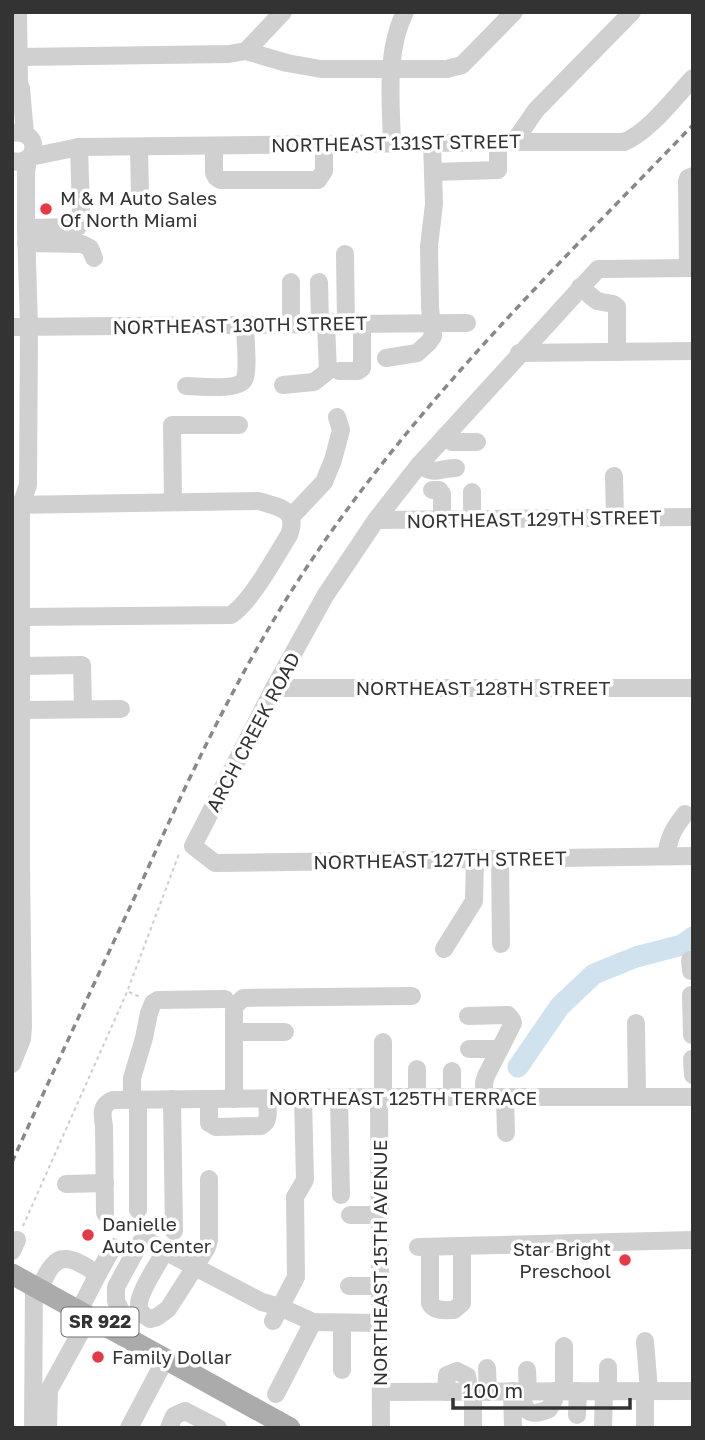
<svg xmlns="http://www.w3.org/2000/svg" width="705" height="1440" font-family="'Golos Text',sans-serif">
  <rect width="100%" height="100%" fill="#fff"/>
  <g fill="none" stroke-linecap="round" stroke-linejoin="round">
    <path stroke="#cfe2ee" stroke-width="21" d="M518 1067 560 1006 594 974 636 957 682 945 693 937"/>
    <g stroke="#cdcdcd" stroke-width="2" stroke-dasharray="3.5 3.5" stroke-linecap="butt">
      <path d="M129 992 140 997"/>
      <path d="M23 1226 127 992 179 854"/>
    </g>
    <g stroke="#d0d0d0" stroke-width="18">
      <path d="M18 12 19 84 21 88 25 134"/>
      <path d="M246 51 283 12"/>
      <path d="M19 57 229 54 246 51 287 63 321 69H447L462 65 514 12"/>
      <path d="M12 133C41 128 40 167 12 161"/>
      <path d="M514 142 536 110 632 12"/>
      <path d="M392 144C391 101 385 52 405 12"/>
      <path d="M214 146V173L216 177 220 180H318L324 171V144"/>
      <path d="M139 147 140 197"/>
      <path d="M30 157 79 147 514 142H624C648 133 675 97 693 78"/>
      <path d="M433 172 498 170V142"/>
      <path d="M26 228 78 227 81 210 79 147"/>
      <path d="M26 243 82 244 90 248 94 258"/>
      <path d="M345 254 346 324"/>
      <path d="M688 268 687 181 688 178 693 176"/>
      <path d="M693 268 598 269 419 465 376 520 325 596 274 688 193 846 215 863 693 856"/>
      <path d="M291 282V324"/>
      <path d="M319 282 320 324"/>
      <path d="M580 287 597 301 613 304 617 307V352"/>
      <path d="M12 327 467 323"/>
      <path d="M519 353 693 351"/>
      <path d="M386 358 417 353 429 342 433 336 430 307 429 246 434 204 432 143"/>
      <path d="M339 371H358L362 368V324"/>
      <path d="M283 385 314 382 328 371 326 324"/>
      <path d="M186 386C198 386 237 391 244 380 249 372 245 336 245 325"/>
      <path d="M445 436 452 442H477"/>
      <path d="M419 465C438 476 437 468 456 468"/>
      <path d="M614 476 615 518"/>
      <path d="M432 490H439L442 494V520"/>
      <path d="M472 492V520"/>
      <path d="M173 502 172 425H239"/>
      <path d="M12 505 259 501C278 507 299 509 289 535 276 556 251 602 231 615L22 617"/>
      <path d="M291 517 324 482 333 460 341 430 337 417"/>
      <path d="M376 520 693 517"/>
      <path d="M22 666 82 665 83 709"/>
      <path d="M274 688H693"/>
      <path d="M22 710 121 709"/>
      <path d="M666 856C669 837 673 829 685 814"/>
      <path d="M500 858 501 944"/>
      <path d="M444 949 474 901 475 858"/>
      <path d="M690 960 691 971"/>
      <path d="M691 995 692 1035"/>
      <path d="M468 1016 508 1015 512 1020 513 1023 486 1076 484 1083V1097"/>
      <path d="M636 1023 637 1097"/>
      <path d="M234 1032H285"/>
      <path d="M383 1042V1097"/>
      <path d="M469 1049H500"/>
      <path d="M692 1059 693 1075"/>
      <path d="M12 1064 22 1039 23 1026 21 865V505L28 485 29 327 26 228V172L28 159"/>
      <path d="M417 1069V1097"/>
      <path d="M452 1071V1097"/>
      <path d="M379 1097 381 1428"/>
      <path d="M505 1097 506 1133"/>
      <path d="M339 1098 341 1195"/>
      <path d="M172 1099 174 1231"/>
      <path d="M209 1099V1123L216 1127 261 1126C271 1121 267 1109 267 1099"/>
      <path d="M234 1099V1011L235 1006 243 998 412 996"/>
      <path d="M132 1100V1078L144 1038 149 1013 153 1003 158 1000 225 999"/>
      <path d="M138 1100V1210"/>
      <path d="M209 1179V1240L207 1247 195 1267 165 1251C159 1263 137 1294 139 1307 140 1313 144 1316 150 1319L157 1317 168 1309 195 1267 262 1302 280 1307 313 1322 380 1323"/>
      <path d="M66 1184 105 1183"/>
      <path d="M105 1213 104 1126C102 1115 100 1105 113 1100L383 1097H693"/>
      <path d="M350 1215H380"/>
      <path d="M418 1247 693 1240"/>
      <path d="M430 1247V1303C434 1312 446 1310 454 1310L462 1303V1246"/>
      <path d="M12 1251 17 1240"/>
      <path d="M98 1274 113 1247"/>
      <path d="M349 1286H381"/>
      <path d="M39 1290C43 1282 47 1271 53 1265 65 1250 86 1267 98 1274L79 1311"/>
      <path d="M273 1321 296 1277 295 1197 305 1180 303 1098"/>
      <path d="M109 1328 120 1309 116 1301V1287L140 1243 148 1241 165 1251"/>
      <path d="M645 1341 649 1391"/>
      <path d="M564 1346V1391"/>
      <path d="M608 1367V1391"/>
      <path d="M487 1368 488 1392"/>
      <path d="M342 1370V1323"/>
      <path d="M527 1370 528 1391"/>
      <path d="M512 1391 513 1428"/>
      <path d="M522 1391C523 1411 529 1418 549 1409L554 1400 555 1391"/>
      <path d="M645 1391V1428"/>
      <path d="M381 1392 693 1391"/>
      <path d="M446 1392 447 1375 457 1371 467 1376 470 1392"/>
      <path d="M473 1392V1428"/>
      <path d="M276 1394 313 1322"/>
      <path d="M577 1415 578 1391"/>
      <path d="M33 1428 34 1286"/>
      <path d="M48 1428 49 1390 89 1317"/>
      <path d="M129 1428 166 1358"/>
      <path d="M169 1428 174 1416 185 1411 218 1428"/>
      <path d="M603 1428 604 1391"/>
    </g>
    <path stroke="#ababab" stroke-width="21" d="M12 1274 290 1428"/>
    <path stroke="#888" stroke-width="3.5" stroke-dasharray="7 5" stroke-linecap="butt" d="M12 1162C54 1070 96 979 139 888 188 779 239 670 305 570 414 405 556 267 693 125"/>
  </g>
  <g fill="#e63946" stroke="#fff" stroke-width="2.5">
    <circle cx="46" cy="209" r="7"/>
    <circle cx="88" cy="1235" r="7"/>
    <circle cx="625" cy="1260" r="7"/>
    <circle cx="98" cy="1357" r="7"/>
  </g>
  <g text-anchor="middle" stroke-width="7" stroke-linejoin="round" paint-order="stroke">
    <rect fill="#fff" stroke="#707070" stroke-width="2" x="61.5" y="1307.5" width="77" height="29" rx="5"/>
    <g font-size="18" font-weight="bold" fill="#333">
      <text x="100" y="1328">SR 922</text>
    </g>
    <g font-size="19" fill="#333" stroke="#fff">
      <text transform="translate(396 143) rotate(-1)" y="7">NORTHEAST 131ST STREET</text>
      <text transform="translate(240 325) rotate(-1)" y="7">NORTHEAST 130TH STREET</text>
      <text transform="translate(534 519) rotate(-1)" y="7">NORTHEAST 129TH STREET</text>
      <text x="483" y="695">NORTHEAST 128TH STREET</text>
      <text transform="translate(253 732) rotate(-62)" y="7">ARCH CREEK ROAD</text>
      <text transform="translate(440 860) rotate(-1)" y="7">NORTHEAST 127TH STREET</text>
      <text x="403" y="1105">NORTHEAST 125TH TERRACE</text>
      <text transform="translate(380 1263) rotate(-90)" y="7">NORTHEAST 15TH AVENUE</text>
    </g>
    <g font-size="19" fill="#333" stroke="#fff" text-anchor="start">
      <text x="60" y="205">M &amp; M Auto Sales<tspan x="60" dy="22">Of North Miami</tspan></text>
      <text x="102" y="1231">Danielle<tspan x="102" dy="22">Auto Center</tspan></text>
      <text x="611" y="1256" text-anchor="end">Star Bright<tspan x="611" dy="22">Preschool</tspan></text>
      <text x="112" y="1364">Family Dollar</text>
    </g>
  </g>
  <rect width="705" height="1440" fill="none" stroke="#333333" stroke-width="28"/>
  <path d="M453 1398v10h177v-10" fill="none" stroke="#333333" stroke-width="3.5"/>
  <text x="463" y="1398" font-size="21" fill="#333333" stroke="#ffffff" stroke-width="5" paint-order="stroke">100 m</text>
</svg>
